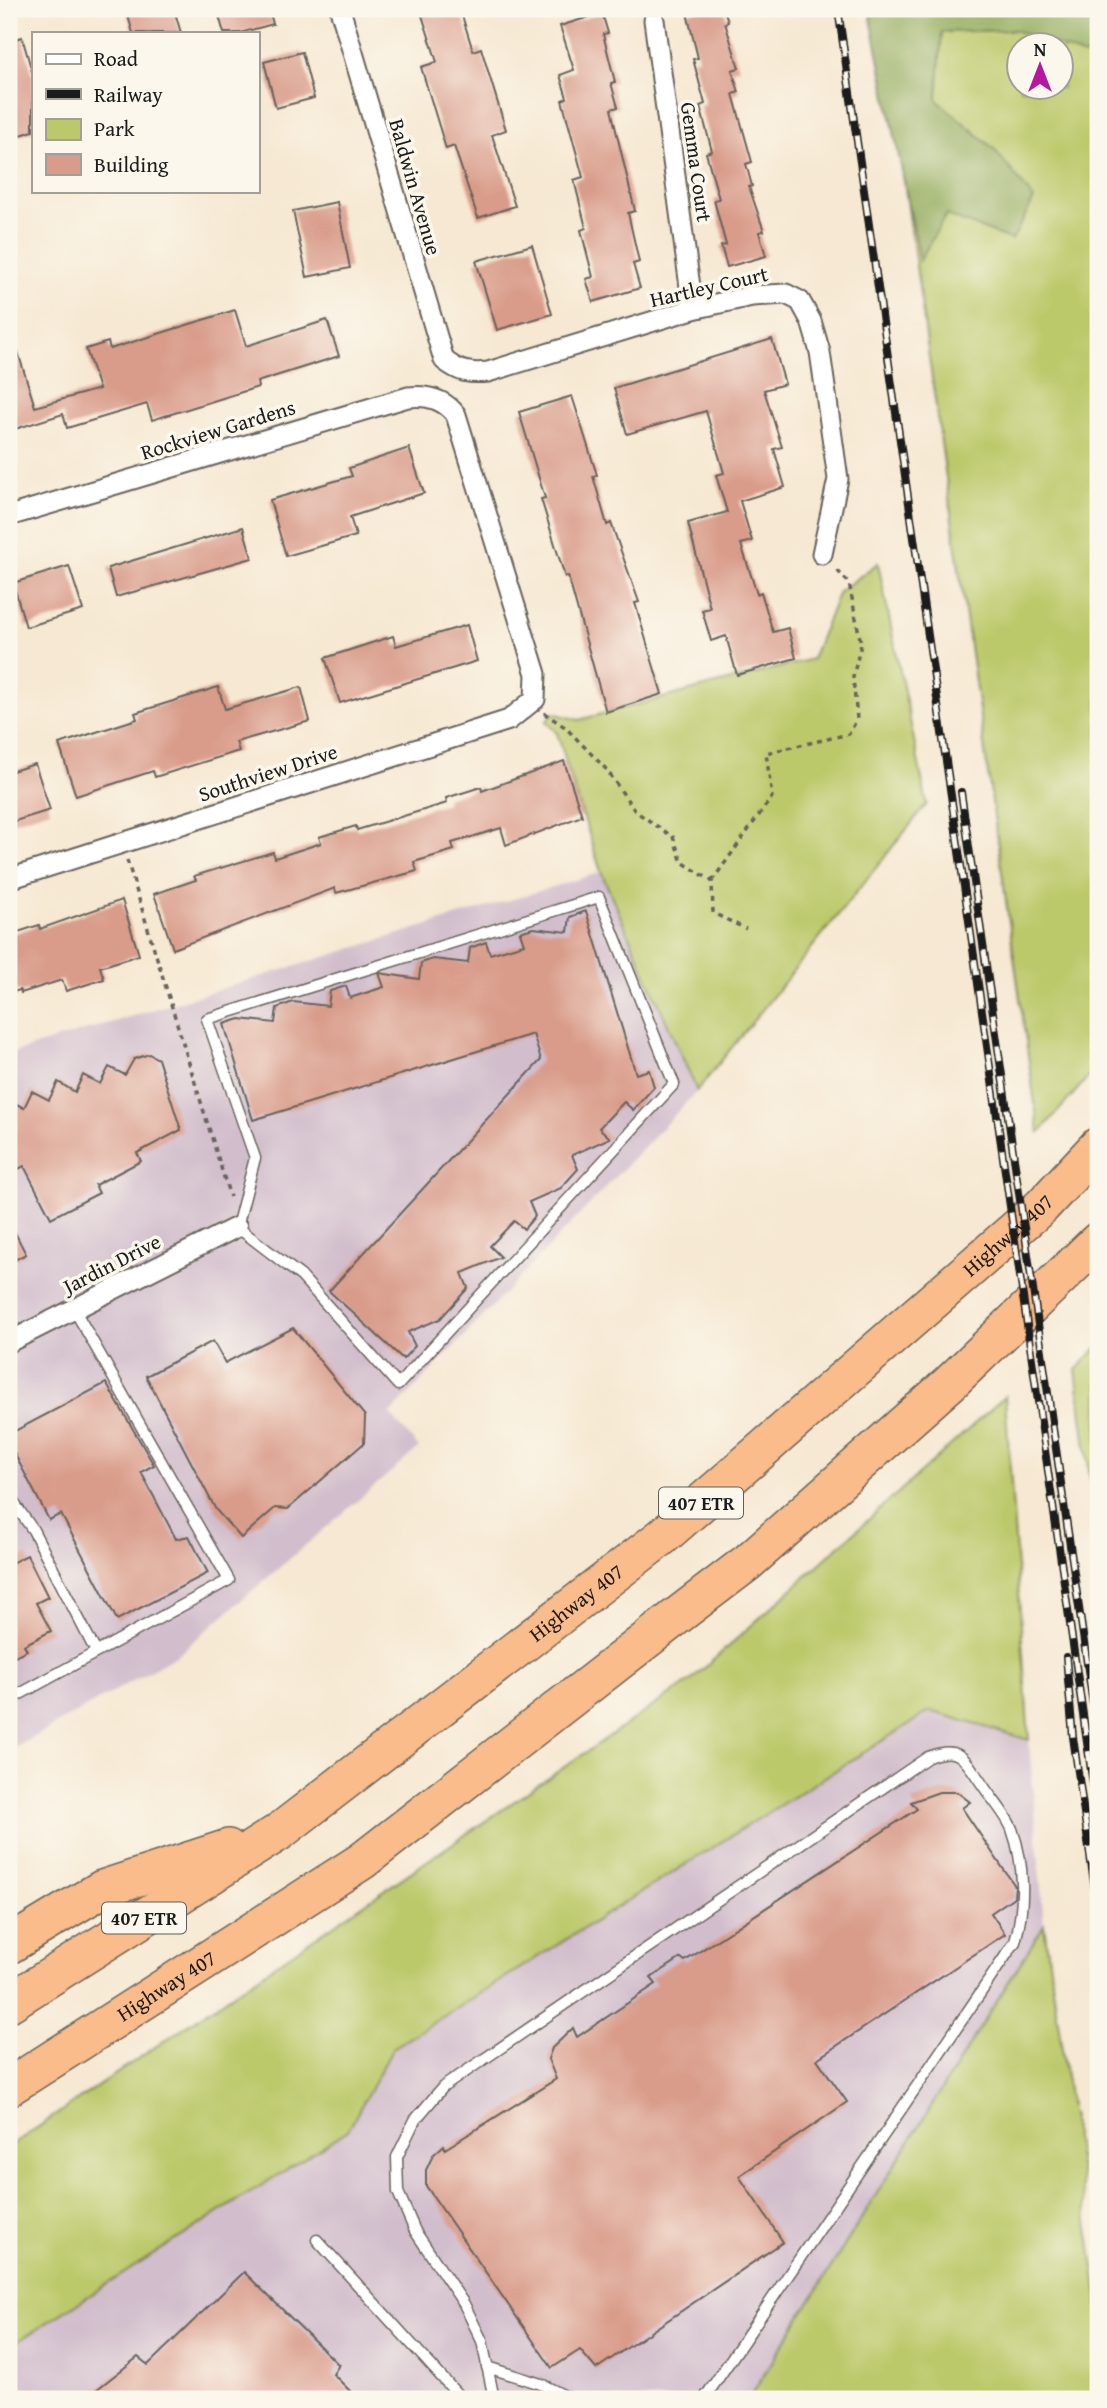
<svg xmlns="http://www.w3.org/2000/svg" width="1107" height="2408" font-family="'Gentium Book Plus',serif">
  <rect width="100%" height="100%" fill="#fbf7ec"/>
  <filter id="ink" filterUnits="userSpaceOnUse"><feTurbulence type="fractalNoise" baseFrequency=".0143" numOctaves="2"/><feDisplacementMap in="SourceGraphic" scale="14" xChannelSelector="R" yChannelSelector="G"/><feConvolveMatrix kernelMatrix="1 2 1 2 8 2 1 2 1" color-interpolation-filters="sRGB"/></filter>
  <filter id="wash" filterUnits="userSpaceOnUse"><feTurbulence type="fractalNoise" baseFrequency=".00686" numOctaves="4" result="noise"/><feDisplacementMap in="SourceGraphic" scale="28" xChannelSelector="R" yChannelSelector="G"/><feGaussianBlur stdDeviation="1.57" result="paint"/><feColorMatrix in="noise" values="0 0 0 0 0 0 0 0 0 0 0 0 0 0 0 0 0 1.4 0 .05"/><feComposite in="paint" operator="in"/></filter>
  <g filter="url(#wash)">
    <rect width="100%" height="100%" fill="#f6e8d2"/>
    <g fill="#d1bdcc">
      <path d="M601 872 697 1091 390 1414 419 1448 176 1656 9 1751V1054Z"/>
      <path d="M930 1710 1029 1740 1044 1925 749 2399H9V2347L348 2130 393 2048Z"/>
    </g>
    <g fill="#bcc96b" stroke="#6c7244" stroke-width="2" fill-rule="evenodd">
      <path d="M1098 9V1066L1039 1133 882 26ZM1020 46H1062V88H1020Z"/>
      <path d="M878 563 927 804 697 1091 601 872 557 733 546 722 553 713 579 720 812 659 839 592Z"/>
      <path d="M1098 1347V1539L1076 1370Z"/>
      <path d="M1005 1396 1029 1740 930 1711 393 2048 348 2130 9 2347V2147L690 1681Z"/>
      <path d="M1044 1925 1098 2296V2399H749Z"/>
    </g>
    <path fill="#95ad5f" stroke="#58643e" stroke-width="2" d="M869 9H1098V49L1084 56 1015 30 942 32 937 100 994 149 1034 199 1012 240 946 215 920 260Z"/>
    <g id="blocks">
      <g fill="#d99b8a">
        <path d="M126 9H174L181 33H133Z"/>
        <path d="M217 9H269L273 24 240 33H224Z"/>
        <path d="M420 9H460L473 51 481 48 506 130 492 135 515 206 478 218 454 146 446 149 421 67 437 62Z"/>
        <path d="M700 9H724L728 22 725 23 739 68 732 70 739 92 733 94 752 162 746 164 752 186 749 187 764 231 759 232 766 256 727 267 721 246 726 245 714 200 719 199 706 153 712 151 700 106 705 104 693 59 698 58 687 13Z"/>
        <path d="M602 13 608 33 603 34 615 82 611 83 618 107 611 109 635 211 628 213 639 262 633 264 640 288 593 302 586 279 593 277 581 230 586 228 574 180 583 177 562 100 567 98 560 75 574 70 560 26Z"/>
        <path d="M22 37 33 75V131L9 139V41Z"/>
        <path d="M302 52 314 98 276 108 264 62Z"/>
        <path d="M337 202 350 268 307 277 293 211Z"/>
        <path d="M532 245 552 314 497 330 476 261Z"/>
        <path d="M235 310 246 346 327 320 339 356 257 382 258 387 152 420 147 404 67 428 63 414 9 431V333H12L35 407 99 389 86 349 108 342 110 349Z"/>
        <path d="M772 339 785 384 764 390 782 447 774 449 785 487 740 501 752 541 741 544 757 594 761 592 773 632 788 628 796 658 737 675 726 636 711 641 702 610 710 608 688 523 727 512 716 475 724 473 706 411 627 434 614 388Z"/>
        <path d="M572 396 597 475 593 476 607 525 611 523 639 602 635 603 662 694 606 712 568 576 565 577 541 499 545 498 519 412Z"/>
        <path d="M409 448 424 493 350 517 356 536 286 556 270 500 352 476 349 468Z"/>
        <path d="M243 527 252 558 116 597 108 568Z"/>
        <path d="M69 566 83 610 26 627 13 583Z"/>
        <path d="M467 625 477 661 340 703 325 658 393 636 396 646Z"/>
        <path d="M218 687 225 709 301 687 310 721 236 742 239 751 155 777 153 771 76 796 59 744 137 719 135 713Z"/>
        <path d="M564 761 582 816 506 845 501 828 452 843 454 850 414 862 417 871 336 893 335 888 173 949 154 894 196 880 194 876 273 852 275 858 321 843 319 837 356 826 357 830 447 803 446 798 481 787 482 791Z"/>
        <path d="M35 764 50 810 9 823V772Z"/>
        <path d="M122 900 139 955 100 967 104 979 66 991 62 980 21 993 20 990 9 993V935L39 925 40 929Z"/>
        <path d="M586 911 636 1074 649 1070 654 1087 633 1110 624 1102 599 1128 610 1138 572 1155 578 1169 561 1188 529 1202 535 1216 524 1229 514 1221 490 1246 501 1257 462 1273 468 1288 440 1319 408 1332 415 1346 403 1359 329 1291 541 1060 533 1034 253 1120 224 1024 240 1019 275 1023 277 1008 293 1002 328 1006 330 991 346 986 350 998 384 987 379 973 419 979 421 963 433 959 468 963 470 948 486 942 490 954 524 944 520 932 533 928 568 932 570 917Z"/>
        <path d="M149 1054 158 1059 181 1130 137 1153 141 1161 95 1185 99 1193 51 1218 24 1166 9 1174V1100L24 1108 32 1091 49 1100 58 1082 75 1092 83 1075 100 1084 109 1067 125 1075 134 1059Z"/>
        <path d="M9 1221 26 1254 9 1263Z"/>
        <path d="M293 1328 365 1416 364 1443 288 1509 275 1508 241 1538 216 1510 146 1376 213 1341 225 1363Z"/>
        <path d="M106 1383 154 1465 141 1472 176 1539 189 1536 208 1573 117 1620 61 1514 49 1520 9 1443V1434Z"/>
        <path d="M27 1555 48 1597 36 1603 51 1631 24 1645 27 1650 9 1659V1564Z"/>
        <path d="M939 1792H957L970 1802 962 1808 1015 1886 1014 1897 991 1913 1005 1934 817 2059 847 2102 739 2176 783 2242 596 2369 580 2350 552 2368 426 2186V2170L433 2155 444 2145 445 2149 556 2079 548 2059 552 2048 573 2028 577 2037 656 1984 651 1978 681 1958 685 1961 917 1809 911 1802Z"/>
        <path d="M244 2272 339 2365 333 2374 358 2399H100L96 2390 138 2357 148 2365Z"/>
      </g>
    </g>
  </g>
  <g filter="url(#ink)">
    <use href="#blocks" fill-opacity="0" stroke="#68635c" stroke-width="2"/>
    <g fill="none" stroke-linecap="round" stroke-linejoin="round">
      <defs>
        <g id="lane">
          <path d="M599 897 674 1084 398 1385 301 1276 237 1227 255 1158 207 1019Z"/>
          <path d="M9 1496 33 1530 96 1652"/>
          <path d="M9 1700 229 1580 74 1309"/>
          <path d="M317 2240 457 2394"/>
          <path d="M487 2367 541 2384 571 2399"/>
          <path d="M494 2399 482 2341 464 2304 415 2231 398 2192 397 2157 415 2120 443 2087 928 1757C961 1744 965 1760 982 1784 991 1798 1006 1814 1012 1829 1025 1865 1025 1906 1015 1942L704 2399"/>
        </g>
        <g id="street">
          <path d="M340 9 444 360C459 372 469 374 488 372L693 309 752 296 786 294 800 301 811 321 820 352 838 479 822 554"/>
          <path d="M654 20 693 309"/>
          <path d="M9 516 408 397C428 395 444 399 456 415L536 674 535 699 509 720 9 879"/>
          <path d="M9 1342 237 1227"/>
        </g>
        <g id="highway">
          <path d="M9 1945 102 1889 228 1848"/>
          <path id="s1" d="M9 2003 279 1832 662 1537 1042 1206 1098 1146"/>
          <path id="s2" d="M9 2087 362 1861 681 1613 748 1562 949 1384 1098 1241"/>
        </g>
      </defs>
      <use href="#lane" stroke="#68635c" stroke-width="13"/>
      <use href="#street" stroke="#68635c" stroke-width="23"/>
      <use href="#highway" stroke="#68635c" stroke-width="40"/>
      <g stroke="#68635c" stroke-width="3.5" stroke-dasharray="5 5" stroke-linecap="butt">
        <path d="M544 713 565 727 606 769 635 811 673 837 682 862 712 881 713 913 746 929"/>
        <path d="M127 860 230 1197"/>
        <path d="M712 881 772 797 766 753 849 734 857 719 853 677 861 644 849 583 834 567"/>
      </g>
      <use href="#lane" stroke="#fff" stroke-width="10"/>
      <use href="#street" stroke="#fff" stroke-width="19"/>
      <use href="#highway" stroke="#f9bc8a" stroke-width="37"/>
      <defs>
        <g id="rail">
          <path d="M838 9 1098 1819"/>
          <path d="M961 792 1098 1739"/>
          <path d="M1066 1657 1073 1737 1098 1911"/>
        </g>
      </defs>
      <use href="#rail" stroke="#1c1c1c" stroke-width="8"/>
      <use href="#rail" stroke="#fbf7ec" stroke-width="5" stroke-dasharray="16" stroke-linecap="butt"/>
    </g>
  </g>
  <g text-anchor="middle" stroke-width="7" stroke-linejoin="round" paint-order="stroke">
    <g fill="#fbf7ec" stroke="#5f5e5a" stroke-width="2">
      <rect x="659" y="1487.5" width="84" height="31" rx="5"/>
      <rect x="102" y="1902.5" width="84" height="31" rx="5"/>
    </g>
    <g font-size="19" font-weight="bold" fill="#1c1c1c">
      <text x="701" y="1510">407 ETR</text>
      <text x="144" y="1925">407 ETR</text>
    </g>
    <g font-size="21" fill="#1c1c1c" stroke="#fbf7ec">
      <text transform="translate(696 162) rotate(82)" y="7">Gemma Court</text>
      <text transform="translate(415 187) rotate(74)" y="7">Baldwin Avenue</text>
      <text transform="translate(709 287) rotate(-13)" y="7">Hartley Court</text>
      <text transform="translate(218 430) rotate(-17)" y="7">Rockview Gardens</text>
      <text transform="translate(268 773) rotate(-18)" y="7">Southview Drive</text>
      <text dy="7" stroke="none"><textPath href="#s1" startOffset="1262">Highway 407</textPath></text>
      <text transform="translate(112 1264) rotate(-27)" y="7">Jardin Drive</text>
      <text dy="7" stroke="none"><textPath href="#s1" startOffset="695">Highway 407</textPath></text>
      <text dy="7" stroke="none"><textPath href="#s2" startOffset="187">Highway 407</textPath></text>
    </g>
  </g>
  <rect width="1107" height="2408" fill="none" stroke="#fbf7ec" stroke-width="35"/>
  <rect x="32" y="32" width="228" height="161" fill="#fbf7ec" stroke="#a29f99" stroke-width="2"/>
  <rect x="46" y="54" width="35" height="10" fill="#ffffff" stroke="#a29f99" stroke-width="2"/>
  <text x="94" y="66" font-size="21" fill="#1c1c1c">Road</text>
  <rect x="46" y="89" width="35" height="10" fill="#1c1c1c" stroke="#a29f99" stroke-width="2"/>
  <text x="94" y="102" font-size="21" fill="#1c1c1c">Railway</text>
  <rect x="46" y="119" width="35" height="21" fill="#bcc96b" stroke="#a29f99" stroke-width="2"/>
  <text x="94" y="136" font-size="21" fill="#1c1c1c">Park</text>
  <rect x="46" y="154" width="35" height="21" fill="#d99b8a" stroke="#a29f99" stroke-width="2"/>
  <text x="94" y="172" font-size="21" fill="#1c1c1c">Building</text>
  <g transform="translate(1040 66)"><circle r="33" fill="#fbf7ec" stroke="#a29f99" stroke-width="2"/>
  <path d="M0-5L12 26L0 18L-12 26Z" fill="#b5179e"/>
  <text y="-10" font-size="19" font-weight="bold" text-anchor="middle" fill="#1c1c1c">N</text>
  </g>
</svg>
